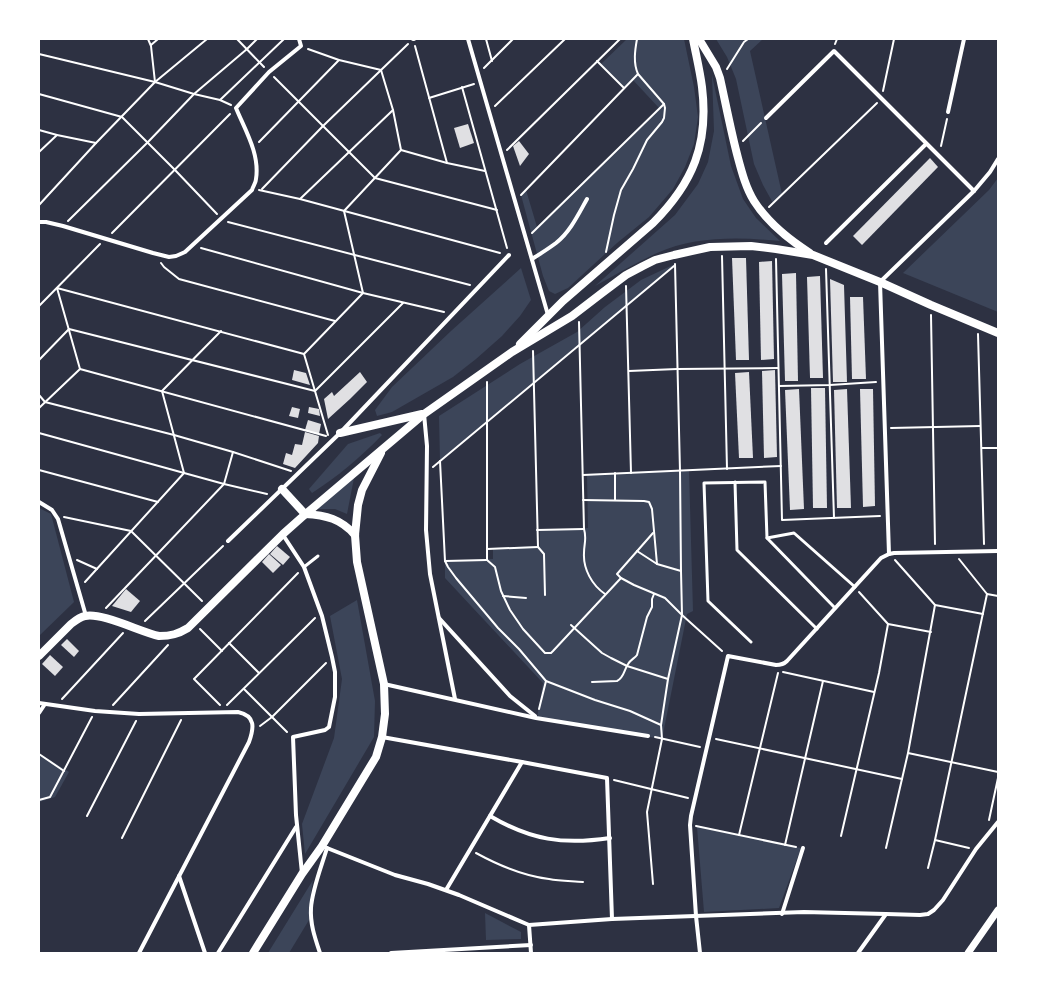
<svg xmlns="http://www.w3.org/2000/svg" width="1037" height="992" font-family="'Space Grotesk',sans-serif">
  <rect width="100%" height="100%" fill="#2d3142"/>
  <g fill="#3c4559">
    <path d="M627 39H684L694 87 698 117 694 144 685 167 673 189 649 217 617 243 568 288 555 294 549 291 543 276 521 195 526 190 537 227 659 108 633 80 624 88 601 64Z"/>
    <path d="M716 39H763L750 51 782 194 773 203 763 185 754 164 736 79 727 57Z"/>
    <path d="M712 75 731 166 743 199 756 218 780 241C739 237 695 236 657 253 635 263 615 275 595 286L675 215 698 184 708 162 714 131Z"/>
    <path d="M998 178V312L903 273 989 190Z"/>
    <path d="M677 263 440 461 439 416 520 364 577 332 605 307 641 280Z"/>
    <path d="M521 268 531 300 520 316 502 336 476 359 453 377 392 412 377 416 375 410 392 387 451 331Z"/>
    <path d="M380 433 382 435C361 457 337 477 312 493L309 489 348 444Z"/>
    <path d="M689 470 693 611 687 614 662 739 537 718 543 683 445 578V561L493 559V548L540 546V530L588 528 587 475Z"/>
    <path d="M354 478 347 514 335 509H317Z"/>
    <path d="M39 508 51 514 74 602 39 636Z"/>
    <path d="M357 600 375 701 374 737 305 854 302 824 334 738 342 679 330 616Z"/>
    <path d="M39 753 69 772 55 797 39 802Z"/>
    <path d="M697 827 801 848 779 908 704 912Z"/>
    <path d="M313 880 310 899 309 920 289 953H268Z"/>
    <path d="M485 913 521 932V939L486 940Z"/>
  </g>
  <g fill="#e0e0e3">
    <path d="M468 124 474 143 460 148 454 128Z"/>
    <path d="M519 141 529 154 520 166 513 146Z"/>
    <path d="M930 158 938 167 862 245 853 236Z"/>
    <path d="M732 258H746L749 360H736Z"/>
    <path d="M772 261 774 359 761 360 759 262Z"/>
    <path d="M796 273 798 381H785L782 274Z"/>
    <path d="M820 276 823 378H810L807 277Z"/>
    <path d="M830 279 844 285 847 382H833Z"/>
    <path d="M850 297H863L866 379H852Z"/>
    <path d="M294 370 306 373 310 385 292 380Z"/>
    <path d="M775 370 777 457 764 458 762 371Z"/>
    <path d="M360 372 367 382 350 399 328 419 324 399 332 392 334 396Z"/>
    <path d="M749 372 753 458H739L735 373Z"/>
    <path d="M811 388H825L827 508H813Z"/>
    <path d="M799 389 804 509 790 510 785 390Z"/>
    <path d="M847 389 851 508H837L834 390Z"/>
    <path d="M860 389H873L875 506 863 507Z"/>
    <path d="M292 407 300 409 298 418 289 416Z"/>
    <path d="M309 407 319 409 320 416 308 413Z"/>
    <path d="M308 420 321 424 319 434 305 430Z"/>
    <path d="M305 432 319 436 318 443 295 468 283 464 286 453 292 455 295 444 302 445Z"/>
    <path d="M277 546 290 557 283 565 270 554Z"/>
    <path d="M269 554 281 565 273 573 262 562Z"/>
    <path d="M126 589 140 601 131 612 112 606Z"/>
    <path d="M67 639 79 651 74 657 61 645Z"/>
    <path d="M50 655 63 667 55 676 42 664Z"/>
  </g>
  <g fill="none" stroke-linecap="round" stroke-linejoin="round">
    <g stroke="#fff" stroke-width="2">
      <path d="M148 39 151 46 155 82"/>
      <path d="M237 39 264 67"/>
      <path d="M486 39 492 61"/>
      <path d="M835 44 837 39"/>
      <path d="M151 45 158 39"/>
      <path d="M415 46 447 163"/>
      <path d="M308 49 339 60 381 70 393 110 401 150"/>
      <path d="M39 54 155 82 194 94 220 100 231 105"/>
      <path d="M597 61 624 88"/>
      <path d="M484 68 513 39"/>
      <path d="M727 69 744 42 748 39"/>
      <path d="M274 77 375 178 497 210"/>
      <path d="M462 87 507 248"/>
      <path d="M883 91 894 39"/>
      <path d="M39 94 122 117 175 170 217 214"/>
      <path d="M429 98 474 84"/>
      <path d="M220 100 284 39"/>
      <path d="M495 106 565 39"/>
      <path d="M39 130 57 135 96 143"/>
      <path d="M743 141 761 123"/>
      <path d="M259 142 339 60"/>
      <path d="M941 146 947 119"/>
      <path d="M401 150 447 163 485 171"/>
      <path d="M507 150 620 39"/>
      <path d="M39 152 57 135"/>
      <path d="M262 189 323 126 408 44"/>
      <path d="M259 190 300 199 500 253"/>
      <path d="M521 195 638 74"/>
      <path d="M300 199 393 110"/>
      <path d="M39 205 96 143 155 82 207 39"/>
      <path d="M769 207 877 103"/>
      <path d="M68 221 148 142 194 94 247 49 257 39"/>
      <path d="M228 222 470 285"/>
      <path d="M112 233 230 114"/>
      <path d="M532 233 664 104"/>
      <path d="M201 248 363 293 444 312"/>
      <path d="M606 252 614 215 621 190 633 169 647 140 662 122 664 118 665 108 664 104 638 74C633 63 635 50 637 39"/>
      <path d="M722 256 727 469"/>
      <path d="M776 259 782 520 880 516"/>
      <path d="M161 263 164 267 179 279 335 321"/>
      <path d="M826 269 834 518"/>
      <path d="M626 286 631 473"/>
      <path d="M57 288 304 354"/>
      <path d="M57 288 80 369"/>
      <path d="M39 306 100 244"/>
      <path d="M931 315 935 544"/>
      <path d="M579 322 584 529C587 539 584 543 584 553 583 569 592 585 605 594"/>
      <path d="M978 334 984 544"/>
      <path d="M533 351 538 547"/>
      <path d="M304 354 363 293 344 211 401 150"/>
      <path d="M304 354 328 435"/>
      <path d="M39 360 69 329 315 391 403 303"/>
      <path d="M80 369 326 436"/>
      <path d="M629 371 677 369 778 368"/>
      <path d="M779 386 830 385 876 382"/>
      <path d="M39 395 45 402 174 435 233 452 291 471"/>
      <path d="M39 408 80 369"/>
      <path d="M891 428 980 426"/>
      <path d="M39 433 224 484 267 494"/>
      <path d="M982 448H998"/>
      <path d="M440 461 445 561 448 567 456 578 498 628 519 649 546 681 595 700 630 711 661 725"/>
      <path d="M433 467 674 266"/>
      <path d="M39 470 158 502"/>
      <path d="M615 473V500"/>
      <path d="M583 475 781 466"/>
      <path d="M583 500 644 501 649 502 652 509 657 564"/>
      <path d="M64 517 131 531 202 601"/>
      <path d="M537 530 584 529"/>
      <path d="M538 547 544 554 545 595"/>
      <path d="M487 549 538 547"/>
      <path d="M637 551 657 564 681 571"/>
      <path d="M959 559 987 594"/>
      <path d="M77 560 97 569"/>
      <path d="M487 560 495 567 501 591 510 610 523 629 545 653H551L553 651 621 578 634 585 665 598 682 615 722 651"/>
      <path d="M487 560V382"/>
      <path d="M895 560 935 605"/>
      <path d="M445 561 487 560"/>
      <path d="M621 578 617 574 653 533"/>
      <path d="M85 582 184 473 162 391 221 331"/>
      <path d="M859 592 888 624"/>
      <path d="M987 594 998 596"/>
      <path d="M503 596 526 598"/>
      <path d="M935 605 983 614"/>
      <path d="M106 608 224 484 233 452"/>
      <path d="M145 621 223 546"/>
      <path d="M888 624 931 632"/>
      <path d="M571 625 602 653 611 658 627 666 668 679"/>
      <path d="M200 629 222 651"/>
      <path d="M229 643 259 673"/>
      <path d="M783 672 874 692"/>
      <path d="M592 682 617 681C624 678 624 670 628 664 630 660 635 658 637 655L647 617 652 607V599L654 594"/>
      <path d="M244 689 287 732"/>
      <path d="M62 699 123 633"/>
      <path d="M113 705 168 645"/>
      <path d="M220 705 194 679 298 573"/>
      <path d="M227 705 315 618"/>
      <path d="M539 709 546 681"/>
      <path d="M260 726 272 717 326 663"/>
      <path d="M655 737 700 747"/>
      <path d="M716 739 902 779"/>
      <path d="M908 753 998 772"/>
      <path d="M39 754 64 771"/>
      <path d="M614 780 688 798"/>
      <path d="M39 800 50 797 92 717"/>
      <path d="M87 816 136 721"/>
      <path d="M989 820 998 778"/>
      <path d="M696 826 796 847"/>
      <path d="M739 835 778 673"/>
      <path d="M841 836 879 673 888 624"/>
      <path d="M122 838 181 720"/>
      <path d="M935 840 969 848"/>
      <path d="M785 845 823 681"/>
      <path d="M886 848 908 753 935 605"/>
      <path d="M476 853C498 865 523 876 549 879 560 881 572 881 583 882"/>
      <path d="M928 868 935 840 987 594"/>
      <path d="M653 884 647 812 662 739 661 725 668 679 682 615 681 571 680 471 675 264"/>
    </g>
    <g stroke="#fff" stroke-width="3">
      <path d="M735 482 737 550 817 629"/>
      <path d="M767 538 794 533 855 587"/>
      <path d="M304 567 318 556"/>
      <path d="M751 642 708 601 704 483 765 482 767 538 835 608"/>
    </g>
    <g stroke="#fff" stroke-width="4">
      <path d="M413 39H414"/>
      <path d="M468 39 548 315"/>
      <path d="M948 112 964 39"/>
      <path d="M766 118 834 51 974 191"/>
      <path d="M39 222H46L63 226 153 253 169 257 176 256 185 252 252 190C253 186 256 183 256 179 260 154 245 130 236 108L269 72 301 46 299 39"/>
      <path d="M826 243 926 144"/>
      <path d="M532 259C540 254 548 249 556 243 570 232 578 215 587 199"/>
      <path d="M424 414 427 446 426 530 430 574 455 699"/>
      <path d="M39 502 52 510 58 519 86 616"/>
      <path d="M283 535 304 567 322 616 332 657 335 672V697L329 727 325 730 293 737 296 815 302 873"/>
      <path d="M228 541 340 433 509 255"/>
      <path d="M889 554 880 282 974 191 990 172 998 159"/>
      <path d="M439 618 510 696 535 716"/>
      <path d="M384 684 536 718 648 736"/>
      <path d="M39 703 95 711 139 714 238 712C256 716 254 728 249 742L139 953"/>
      <path d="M39 713 45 704"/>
      <path d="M382 737 522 762 607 778 612 919"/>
      <path d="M490 816C531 840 563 845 610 838"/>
      <path d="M322 846 395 875 428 884 459 895 529 925 612 919 804 912 886 914 920 915 928 914 934 910 943 900 976 849 998 822"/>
      <path d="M179 876 205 953"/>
      <path d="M446 890 522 762"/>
      <path d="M782 914 803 848"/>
      <path d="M529 925 531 953"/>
      <path d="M218 953 296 827"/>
      <path d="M320 953C315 938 310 924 311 908 312 890 322 865 327 848"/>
      <path d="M391 953 531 945"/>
      <path d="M700 953 696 916 690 825 691 816 728 656 776 665C781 665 784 664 787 661L881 558 889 554 894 553 998 551"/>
      <path d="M858 953 886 914"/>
    </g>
    <path stroke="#fff" stroke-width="7" d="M968 953 998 910"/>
    <g stroke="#fff" stroke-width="8">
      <path d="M699 39 716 67 720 78C726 105 731 132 738 158 742 173 746 188 754 201 768 223 788 239 810 253"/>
      <path d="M520 344 563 301 653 223C693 183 709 144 702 87 700 71 696 55 693 39"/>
      <path d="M340 433 422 414"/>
      <path d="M282 489 305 514C326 515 341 519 355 535"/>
      <path d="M39 656 71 624C76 620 80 617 85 616 101 612 141 632 159 636 171 636 178 634 188 628L283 534 301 518 424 414 512 352 572 316 602 293 626 275 643 266 655 260 674 255 710 247 751 246 776 249 813 255 880 282 931 305 998 333"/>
      <path d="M253 953 302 874 322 846 376 757 382 737 385 714 384 684 357 562 355 535 358 505 362 490 381 453"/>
    </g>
  </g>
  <rect width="1037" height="992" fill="none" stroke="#ffffff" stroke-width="80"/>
</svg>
